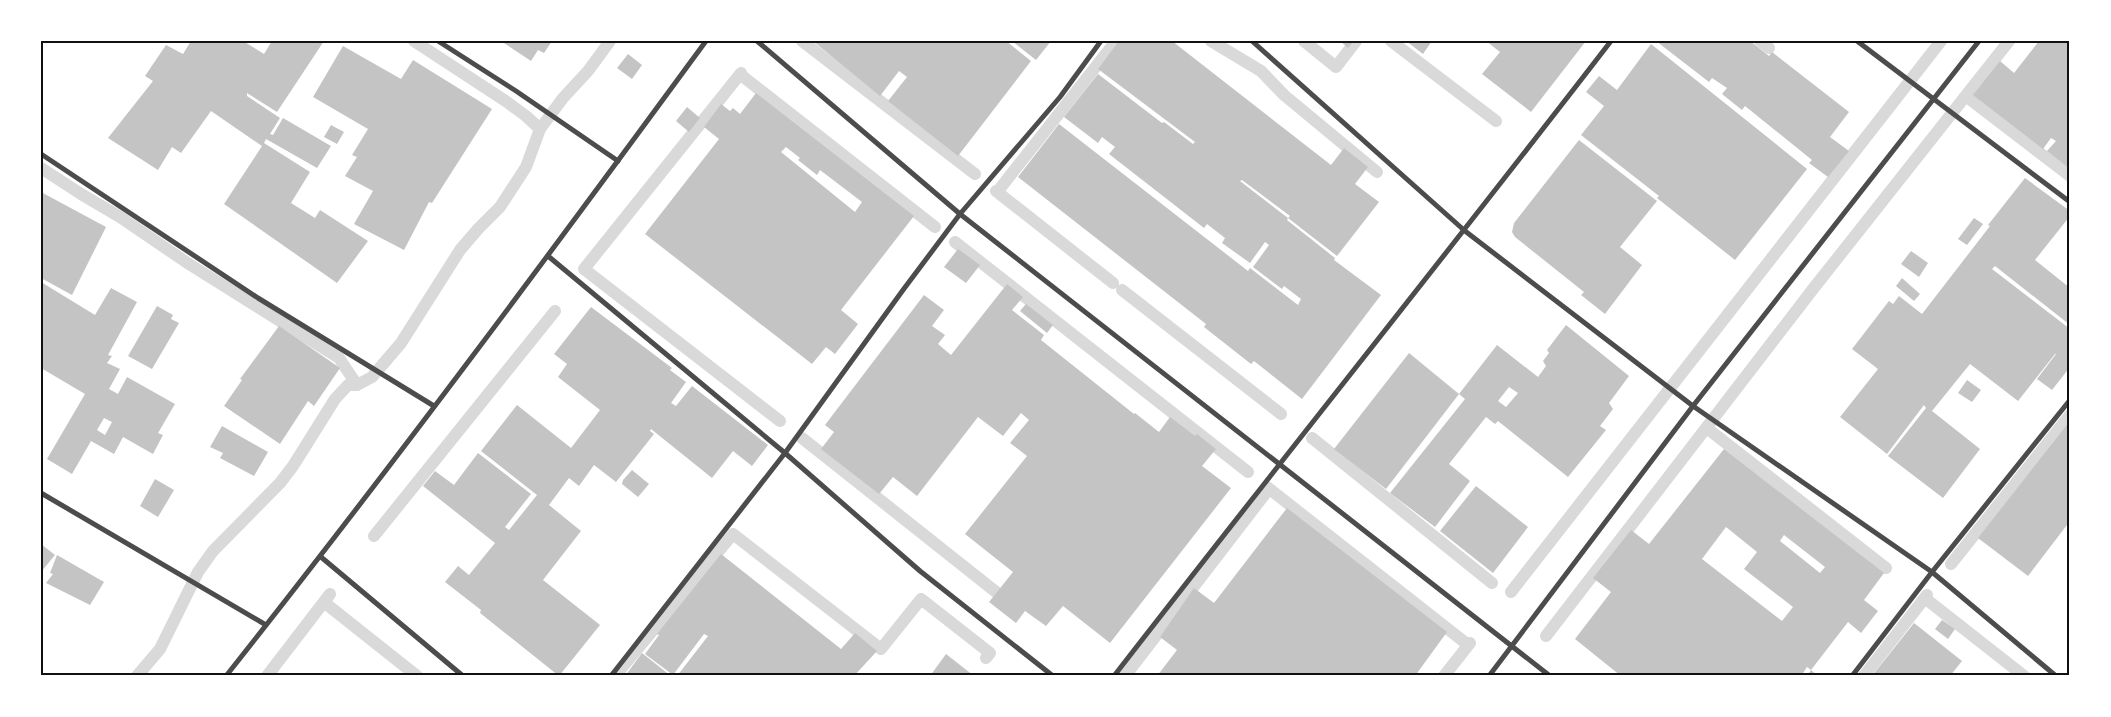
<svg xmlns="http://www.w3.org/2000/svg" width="2111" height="717" font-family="Poppins,sans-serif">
  <rect width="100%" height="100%" fill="#fff"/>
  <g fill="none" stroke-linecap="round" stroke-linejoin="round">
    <g stroke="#d9d9d9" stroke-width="12">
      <path d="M414 41 507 102 526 116 540 129"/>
      <path d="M802 41 975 174"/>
      <path d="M1211 41 1261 71 1284 95 1377 172"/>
      <path d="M1304 41 1336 67 1356 41"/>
      <path d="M1391 41 1496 121"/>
      <path d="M1760 41 1769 48"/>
      <path d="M741 73 584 269 780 421"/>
      <path d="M741 75 935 227"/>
      <path d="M1967 97 2070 176"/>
      <path d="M41 168 81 194 120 217 189 264 339 358 357 385"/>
      <path d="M996 191 1113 283"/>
      <path d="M998 191 1116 41"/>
      <path d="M955 242 1248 472"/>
      <path d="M1122 290 1281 414"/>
      <path d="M1708 429 1886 568"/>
      <path d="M802 438 996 592"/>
      <path d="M1312 438 1492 583"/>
      <path d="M1267 487 1467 644"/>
      <path d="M374 536 555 311"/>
      <path d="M1951 564 2070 415"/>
      <path d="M1511 592 1941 41"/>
      <path d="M1926 599 2024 676"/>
      <path d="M325 603 417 676"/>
      <path d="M1546 636 1813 289 2009 41"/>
      <path d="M137 676 160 649 198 572 213 551 280 483 293 466 335 399 348 385H357L372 377 401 343 460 250 478 229 500 207 526 167 540 129 563 98 588 71 610 41"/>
      <path d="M267 676 330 594"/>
      <path d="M615 676 733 534 881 649 921 599 990 653 986 658"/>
      <path d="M1125 676 1268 490"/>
      <path d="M1444 676 1470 643"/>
      <path d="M1864 676 1927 595"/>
    </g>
  </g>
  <g fill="#c4c4c4" fill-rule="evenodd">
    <path d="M191 41H243L264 54 272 41H324L277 112 247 93V96L280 118 270 134 273 135 283 118 331 146 317 168 266 139 264 143 310 172 291 203 315 218 320 210 368 241 337 283 224 204 262 146 211 111 181 153 172 147 158 170 108 138 153 81 145 76 166 45 183 54Z"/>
    <path d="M501 41H552L544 53 538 50 531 61Z"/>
    <path d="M813 41H1006L1031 61 958 156 888 101 907 77 899 71 880 96Z"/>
    <path d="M1012 41H1051L1036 60Z"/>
    <path d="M1119 41H1172L1331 165 1344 148 1368 167 1355 184 1379 202 1337 256 1288 218 1290 216 1242 180 1240 181 1288 218 1287 220 1335 258 1334 260 1381 295 1302 399 1254 361 1251 364 1204 327 1206 324 1018 177 1059 124 1248 271 1250 268 1298 305 1301 299 1284 286 1282 289 1253 267 1269 245 1265 242 1250 263 1222 243 1225 238 1207 224 1204 228 1109 154 1115 147 1102 137 1098 143 1064 117 1098 74 1162 123 1164 122 1193 144 1195 142 1098 69Z"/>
    <path d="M1340 41H1354L1348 48Z"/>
    <path d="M1406 41H1432L1423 54Z"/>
    <path d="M1486 41H1586L1531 112 1482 74 1500 52Z"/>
    <path d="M1656 41H1750L1769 56 1772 52 1849 112 1830 137 1849 151 1828 177 1809 163 1812 160 1745 106 1742 110 1722 94 1727 88 1712 78 1709 82Z"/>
    <path d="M2039 41H2070V169L2047 151 2056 141 2051 138 2043 149 1973 95 2000 61 2014 73Z"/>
    <path d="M1651 44 1807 169 1735 260 1657 198 1659 196 1581 135 1604 106 1586 92 1599 76 1617 90Z"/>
    <path d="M343 46 401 79 413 60 492 109 432 203 429 202 404 250 354 224 373 191 345 176 357 157 352 155 368 129 313 97Z"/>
    <path d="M628 54 642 65 632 79 617 68Z"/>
    <path d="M756 93 914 216 841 310 858 324 835 354 826 347 812 364 645 234 719 139 704 127 721 104 730 111 733 108 740 114ZM786 147 800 158 798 160 817 175 820 170 862 202 855 212 781 152Z"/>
    <path d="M687 107 700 118 689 132 676 121Z"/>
    <path d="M331 125 344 132 337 144 324 137Z"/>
    <path d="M1579 140 1657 201 1620 247 1642 265 1605 314 1581 295 1584 292 1515 237 1512 232 1514 223Z"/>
    <path d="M2025 178 2070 211V216L2035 260 2070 288V325L1995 266 1992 269 2070 329V367L2052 390 2037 379 2056 354H2055L2018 401 1970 364 1932 411 1980 449 1943 498 1888 456 1926 408 1924 405 1887 454 1840 417 1878 369 1852 349 1889 301 1893 304 1899 296 1922 314 1990 226 1988 225Z"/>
    <path d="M41 192 106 227 72 295 41 278Z"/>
    <path d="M1974 218 1983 224 1967 245 1958 239Z"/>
    <path d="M958 249 980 265 966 283 944 267Z"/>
    <path d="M1911 251 1928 263 1919 277 1901 264Z"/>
    <path d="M1902 278 1920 294 1914 301 1896 286Z"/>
    <path d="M41 282 95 315 111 288 137 302 108 355 112 356 107 363 120 369 109 389 118 394 127 377 175 404 158 433 163 435 153 454 123 437 114 454 91 441 72 474 47 459 85 394 41 368ZM104 418 112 422 105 435 97 430Z"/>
    <path d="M1007 284 1023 297 1012 310 1044 335 1041 340 1134 414 1135 413 1159 432 1170 417 1195 436 1197 434 1216 449 1202 466 1231 488 1110 643 1063 606 1046 626 1025 611 1016 623 989 602 1013 572 965 534 1027 456 1010 443 1029 420 1021 413 1003 436 978 417 917 496 893 477 879 494 821 449 834 432 825 425 924 295 944 310 932 326 945 335 938 344 951 355Z"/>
    <path d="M1026 304 1053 325 1047 333 1020 311Z"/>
    <path d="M157 306 173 315 171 319 179 323 152 369 128 356Z"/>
    <path d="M591 307 672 368 670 370 686 382 671 403 676 406 692 386 768 445 752 466 733 451 712 478 651 429 650 431 654 434 616 482 594 465 579 486 569 478 549 505 581 531 543 580 600 625 559 676 480 613 481 610 445 582 458 566 469 575 495 543 423 486 435 471 454 485 478 453 531 494 505 527 509 530 537 495 481 451 517 405 571 448 600 410 558 377 567 364 554 354Z"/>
    <path d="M1566 325 1629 376 1609 403 1613 409 1600 426 1606 430 1568 477 1498 421 1495 424 1486 417 1449 464 1470 481 1435 527 1390 493 1465 399 1459 394 1497 345 1538 377 1546 366 1543 361 1549 353 1547 350ZM1509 387 1518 393 1506 407 1498 401Z"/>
    <path d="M279 326 340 368 314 406 308 401 280 444 224 406 242 380 240 379Z"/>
    <path d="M1409 353 1459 394 1386 489 1334 449Z"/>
    <path d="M1967 380 1981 390 1972 402 1958 393Z"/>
    <path d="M2070 421V521L2028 576 1978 538Z"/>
    <path d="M222 426 268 452 254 476 220 458 223 453 210 447Z"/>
    <path d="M1724 449 1884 573 1864 600 1878 611 1861 633 1848 622 1811 670 1818 676H1807L1811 670 1807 667 1801 676H1621L1575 639 1611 592 1593 578 1631 530 1649 544ZM1726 527 1757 552 1744 569 1793 607 1782 621 1702 559ZM1784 535 1825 567 1820 573 1780 541Z"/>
    <path d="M632 470 649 484 638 497 622 484 623 480Z"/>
    <path d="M155 479 174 490 158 517 140 506Z"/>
    <path d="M1476 486 1528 527 1493 573 1440 531Z"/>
    <path d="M1287 508 1447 632 1415 676H1157L1177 650 1160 637 1194 588 1214 603Z"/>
    <path d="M41 544 55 555 41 572Z"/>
    <path d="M721 554 841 649 855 633 877 651 854 676H677L708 636 704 634 673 675 645 654 659 635 657 634Z"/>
    <path d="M57 555 104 582 90 605 46 583 53 574 50 573Z"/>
    <path d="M1942 620 1955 629 1948 639 1935 629Z"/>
    <path d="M1914 623 1962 661 1950 676H1872Z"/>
    <path d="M642 653 671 676H625Z"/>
    <path d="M946 654 974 676H930Z"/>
  </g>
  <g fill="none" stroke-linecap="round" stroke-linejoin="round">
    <g stroke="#4c4c4c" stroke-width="5">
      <path d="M438 41 516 91 618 161"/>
      <path d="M757 41 960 214 1550 676"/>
      <path d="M1252 41 1465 231 1693 406 1932 572 2056 676"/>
      <path d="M1857 41 2070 202"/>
      <path d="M41 154 258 298 434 406"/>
      <path d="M548 256 785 453 920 571 1053 676"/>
      <path d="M41 493 266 625"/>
      <path d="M321 557 463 676"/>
      <path d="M226 676C391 468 549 255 706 41"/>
      <path d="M611 676 785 453 903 290 960 214 1060 97 1101 41"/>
      <path d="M1114 676C1279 463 1447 254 1611 41"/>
      <path d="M1489 676 1693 406 1979 41"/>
      <path d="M1852 676 1932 572 2070 400"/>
    </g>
  </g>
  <rect width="2111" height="717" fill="none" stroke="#ffffff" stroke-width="85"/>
  <rect x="42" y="42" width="2026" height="632" fill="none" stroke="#111" stroke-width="2"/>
</svg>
